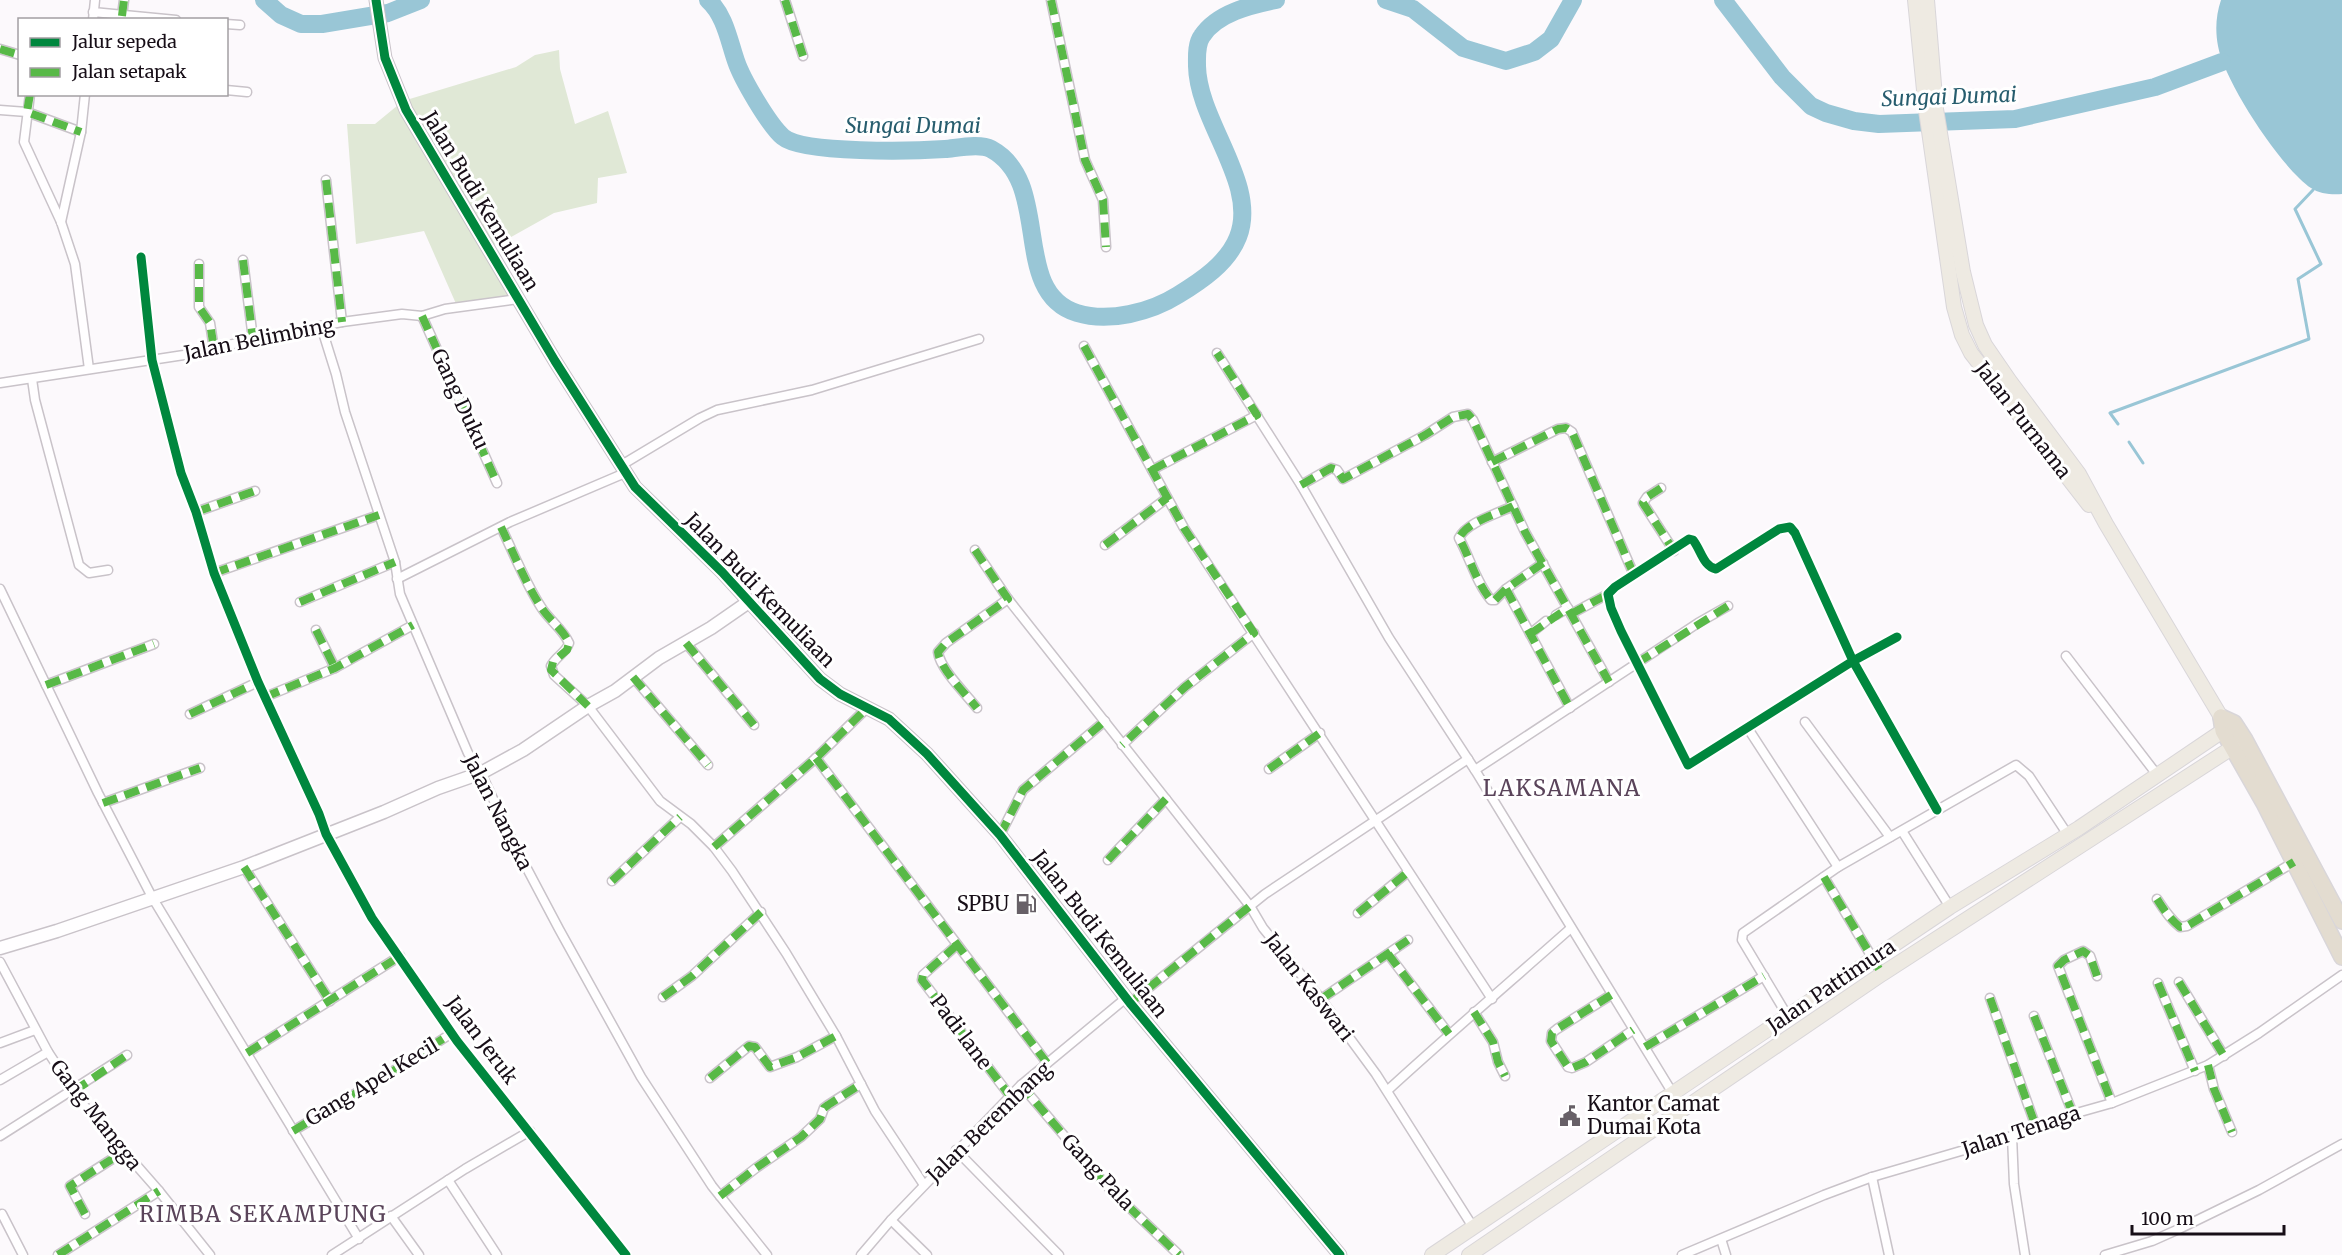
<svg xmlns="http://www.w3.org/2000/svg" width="2342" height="1255" font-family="Merriweather,serif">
  <rect width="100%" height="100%" fill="#fcf9fc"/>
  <path fill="#e0e8d6" d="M559 50 560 69 575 124 608 111 627 173 598 178 597 203 554 213 502 242 487 247 515 294 457 306 424 231 356 244 347 124H375L403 101 516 67 535 55Z"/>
  <path fill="#99c6d6" d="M2221 0H2342V194C2333 195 2319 194 2311 188 2281 168 2224 81 2218 46 2215 30 2216 15 2221 0Z"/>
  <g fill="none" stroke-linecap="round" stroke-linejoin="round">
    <g stroke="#99c6d6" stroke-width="3">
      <path d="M2118 424 2110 413 2309 339 2298 279 2321 264 2295 209 2313 190"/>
      <path d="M2129 442 2143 463"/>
    </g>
    <g stroke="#99c6d6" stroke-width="18">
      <path d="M264 0 281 15 301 24H322L388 13 421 0"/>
      <path d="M708 0C725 15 729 41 736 61 742 79 769 125 783 137 803 154 915 151 945 149 957 148 980 143 991 149 1054 183 1009 292 1077 313 1109 323 1151 312 1178 295 1201 281 1228 263 1238 237 1259 184 1198 122 1197 66 1197 57 1196 44 1202 36 1217 13 1251 5 1276 0"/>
      <path d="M1386 0 1413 9 1463 48 1506 61 1534 52 1551 39 1573 0"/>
      <path d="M1723 0 1782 77 1811 106 1826 113 1854 121 1879 124 2015 119 2155 87 2222 62"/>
    </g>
    <defs>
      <g id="street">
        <path d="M785 0 803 56"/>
        <path d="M1051 0 1085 160 1103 200 1106 247"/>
        <path d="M93 12 176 20"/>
        <path d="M122 16 124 0"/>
        <path d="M93 20 95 0"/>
        <path d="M226 24 240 25"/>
        <path d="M0 49 20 55"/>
        <path d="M226 90 247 92"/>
        <path d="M30 94 24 142 61 222 75 264 89 369"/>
        <path d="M0 110 27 112 81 132"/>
        <path d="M326 180 342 322"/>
        <path d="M61 222 81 132 85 94"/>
        <path d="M141 257 152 360 181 473 196 512 214 573 258 682 319 814 326 834 372 918 457 1041 626 1255"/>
        <path d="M243 260 253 339"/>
        <path d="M199 264V307L210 323 214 349"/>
        <path d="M422 316 497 483"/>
        <path d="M321 326 336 374 345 412 395 562 400 594 468 753 481 773 514 844 559 929 641 1077 712 1186 767 1255"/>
        <path d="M1084 346 1184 528 1492 999"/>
        <path d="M1217 353 1301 485 1389 638 1475 770 1672 1092"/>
        <path d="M32 379 35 400 79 565 89 573 108 570"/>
        <path d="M0 383 197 353 253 339 342 322 402 314 422 316 445 309 518 299"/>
        <path d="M1492 462 1558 429 1566 428 1572 432 1634 575"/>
        <path d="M620 466 700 418 717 410 812 390 979 339"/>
        <path d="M1152 470 1257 415"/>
        <path d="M1301 485 1331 468 1337 470 1343 479 1425 435 1453 417 1468 414 1473 420 1525 532 1609 682"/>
        <path d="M1661 488 1647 497 1643 503 1674 551"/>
        <path d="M1513 506C1497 514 1467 522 1459 538 1470 558 1476 582 1491 600H1495L1506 589 1543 563"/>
        <path d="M196 512 255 491"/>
        <path d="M501 527C514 554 525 582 541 607 549 620 563 629 569 643 566 653 556 656 551 666L554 675 588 706 660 801 691 824 714 847 732 871 786 953 836 1036 875 1111 924 1185"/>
        <path d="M1105 545 1167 498"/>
        <path d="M975 550 1008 599 1214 860 1250 906 1263 928 1321 999 1376 1074 1473 1227"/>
        <path d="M214 573 379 515"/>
        <path d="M397 579 510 522 625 473"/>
        <path d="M0 589 98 793 152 897 359 1239"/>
        <path d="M1506 589 1570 708"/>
        <path d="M300 602 395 562"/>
        <path d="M1571 614 1608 594"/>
        <path d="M1556 615 1568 608"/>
        <path d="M316 630 335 668"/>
        <path d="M1530 634 1546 621"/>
        <path d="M1897 637 1853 661 1688 765 1621 631 1611 608 1608 594 1615 587 1689 539 1693 540C1701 550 1703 566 1716 569L1779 529 1790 527 1795 533 1853 661 1937 810"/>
        <path d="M686 643 754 725"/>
        <path d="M2066 656 2158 776"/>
        <path d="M633 677 708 765"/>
        <path d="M46 685 154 644"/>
        <path d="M265 697 335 668 413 625"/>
        <path d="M977 708C966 694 940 669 938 652L946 643 1008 599"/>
        <path d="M190 714 258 682"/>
        <path d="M1805 722 1890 837"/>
        <path d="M1747 727 1838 867"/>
        <path d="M1122 745 1185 687 1254 633"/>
        <path d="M816 758 1047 1063"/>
        <path d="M1269 769 1320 733"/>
        <path d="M1475 770 1698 623 1728 606"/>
        <path d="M103 803 200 768"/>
        <path d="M1902 831 1950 907"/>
        <path d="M1000 835 1023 790 1105 721"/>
        <path d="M714 847 816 758 868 707"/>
        <path d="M1108 860 1166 799"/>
        <path d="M244 867 330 1001"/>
        <path d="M1824 877 1882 974"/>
        <path d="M612 881 680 817"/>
        <path d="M2157 899C2164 910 2170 919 2180 927L2187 926 2294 862"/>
        <path d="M1358 913 1408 872"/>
        <path d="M957 945 923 975 922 980 1010 1096"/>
        <path d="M1388 954 1449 1034"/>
        <path d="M0 962 48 1052 81 1102 159 1191 210 1255"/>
        <path d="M2097 976 2090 956 2083 951 2064 960 2058 966 2112 1103"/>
        <path d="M2179 982 2224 1056"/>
        <path d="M2158 983 2195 1071"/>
        <path d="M1611 995 1557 1029 1552 1033 1551 1041 1568 1067 1572 1068 1586 1062 1633 1030"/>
        <path d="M663 997 692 976 761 912"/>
        <path d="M1990 998 2036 1127"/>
        <path d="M1321 999 1408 940"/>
        <path d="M1130 1003 1265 894 1468 759"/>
        <path d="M1474 1012 1493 1042 1498 1062 1505 1076"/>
        <path d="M1787 1015 1742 940 1743 933 1838 867 2016 765 2029 776 2068 835"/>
        <path d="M2034 1016 2073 1114"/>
        <path d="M0 1043 35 1030"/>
        <path d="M1645 1047 1764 976"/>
        <path d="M247 1053 400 956"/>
        <path d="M2208 1065 2214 1089 2232 1132"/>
        <path d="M710 1078 749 1046 755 1047 770 1067 797 1057 836 1036"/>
        <path d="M0 1080 48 1052"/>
        <path d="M1021 1085 1106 1185 1179 1255"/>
        <path d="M1388 1090C1448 1035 1510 982 1571 928"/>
        <path d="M293 1131 393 1071 452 1033"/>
        <path d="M0 1136 127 1055"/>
        <path d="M2012 1136 2014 1184 2025 1255"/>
        <path d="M956 1150 1059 1255"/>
        <path d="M1872 1177 1889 1255"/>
        <path d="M448 1180 497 1255"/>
        <path d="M720 1196 756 1168 801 1137 820 1119 824 1108 828 1105 861 1084"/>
        <path d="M2 1214 23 1255"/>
        <path d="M85 1214 70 1186 123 1152"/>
        <path d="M391 1216 419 1255"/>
        <path d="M891 1220 927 1255"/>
        <path d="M1721 1239 1726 1255"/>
        <path d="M58 1255 159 1191"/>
        <path d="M332 1255 465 1169 530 1131"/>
        <path d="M861 1255 891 1220 1021 1085 1126 998"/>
        <path d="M1682 1255 1824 1195 1872 1177 2012 1136 2073 1114 2112 1103 2208 1065 2259 1033 2342 975"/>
        <path d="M2105 1255 2152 1241 2179 1229 2259 1190 2342 1144"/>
      </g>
      <g id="secondary">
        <path d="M376 0 385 58 406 110 555 361 635 487 722 572 820 679 840 694 889 719 927 754 1000 835 1130 1003 1340 1255"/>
        <path d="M0 948 57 931 244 867 384 812 438 788 481 773 523 750 588 706 615 691 659 658 711 628 750 601"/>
      </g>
      <g id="primary">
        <path d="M1915 0 1926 110 1954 307 1962 335 1971 353 2089 505"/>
        <path d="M1927 0 1936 109 1963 272 1976 325 1985 345 2009 380 2079 474 2106 524 2221 717"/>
        <path d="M1432 1255 1950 907 2079 828 2230 726"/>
        <path d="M1469 1255 1882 974 2241 742"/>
      </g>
      <g id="highway">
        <path d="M2221 717 2223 731 2264 803 2342 957"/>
        <path d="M2221 717 2234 723 2245 740 2342 921"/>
      </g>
    </defs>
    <use href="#street" stroke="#c9c3c9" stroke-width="11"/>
    <use href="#secondary" stroke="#c9c3c9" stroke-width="15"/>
    <use href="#primary" stroke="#d9d6d9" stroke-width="16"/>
    <use href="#highway" stroke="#d9d6d9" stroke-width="18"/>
    <use href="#street" stroke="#fffeff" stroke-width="8"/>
    <use href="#secondary" stroke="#fffeff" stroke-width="12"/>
    <use href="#primary" stroke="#eeeae2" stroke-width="14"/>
    <use href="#highway" stroke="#e3dcd0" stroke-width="15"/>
    <g stroke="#58b947" stroke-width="8" stroke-dasharray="15 8" stroke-linecap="butt">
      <path d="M785 0 803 56"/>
      <path d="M1051 0 1085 160 1103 200 1106 247"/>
      <path d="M122 16 124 0"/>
      <path d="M0 49 20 55"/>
      <path d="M30 94 27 112 81 132"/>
      <path d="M326 180 342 322"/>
      <path d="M243 260 253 339"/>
      <path d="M199 264V307L210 323 214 349"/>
      <path d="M422 316 497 483"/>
      <path d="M1084 346 1184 528 1254 633 1185 687 1122 745"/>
      <path d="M1492 462 1558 429 1566 428 1572 432 1634 575"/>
      <path d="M1152 470 1257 415 1217 353"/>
      <path d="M1301 485 1331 468 1337 470 1343 479 1425 435 1453 417 1468 414 1473 420 1525 532 1609 682"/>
      <path d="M1661 488 1647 497 1643 503 1674 551"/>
      <path d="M1513 506C1497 514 1467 522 1459 538 1470 558 1476 582 1491 600H1495L1506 589 1543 563"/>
      <path d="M196 512 255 491"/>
      <path d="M501 527C514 554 525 582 541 607 549 620 563 629 569 643L567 650 553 662 551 670 588 706"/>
      <path d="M1105 545 1167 498"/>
      <path d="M975 550 1008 599 946 643 938 652C940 669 966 694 977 708"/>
      <path d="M214 573 379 515"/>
      <path d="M1506 589 1570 708"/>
      <path d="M300 602 395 562"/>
      <path d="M1571 614 1608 594"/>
      <path d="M316 630 335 668"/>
      <path d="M1530 634 1568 608"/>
      <path d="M686 643 754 725"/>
      <path d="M1637 663 1728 606"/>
      <path d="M633 677 708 765"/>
      <path d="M46 685 154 644"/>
      <path d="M265 697 335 668 413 625"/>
      <path d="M190 714 258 682"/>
      <path d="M816 758 1047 1063"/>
      <path d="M1269 769 1320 733"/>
      <path d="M103 803 200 768"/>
      <path d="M1000 835 1023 790 1105 721"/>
      <path d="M714 847 816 758 868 707"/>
      <path d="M1108 860 1166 799"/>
      <path d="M244 867 330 1001"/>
      <path d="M1824 877 1882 974"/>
      <path d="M612 881 680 817"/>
      <path d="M2157 899C2164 910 2170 919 2180 927L2187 926 2294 862"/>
      <path d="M1358 913 1408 872"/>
      <path d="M957 945 923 975 922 980 1010 1096"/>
      <path d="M1388 954 1449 1034"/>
      <path d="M2097 976 2090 956 2083 951 2064 960 2058 966 2112 1103"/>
      <path d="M2179 982 2224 1056"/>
      <path d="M2158 983 2195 1071"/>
      <path d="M1611 995 1557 1029 1552 1033 1551 1041 1568 1067 1572 1068 1586 1062 1633 1030"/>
      <path d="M663 997 692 976 761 912"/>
      <path d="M1990 998 2036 1127"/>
      <path d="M1321 999 1408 940"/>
      <path d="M1130 1003 1250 906"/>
      <path d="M1474 1012 1493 1042 1498 1062 1505 1076"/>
      <path d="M2034 1016 2073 1114"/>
      <path d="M1645 1047 1764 976"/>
      <path d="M247 1053 400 956"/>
      <path d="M2208 1065 2214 1089 2232 1132"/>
      <path d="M710 1078 749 1046 755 1047 770 1067 797 1057 836 1036"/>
      <path d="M1021 1085 1106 1185 1179 1255"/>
      <path d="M74 1091 127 1055"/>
      <path d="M293 1131 393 1071 452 1033"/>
      <path d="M720 1196 756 1168 801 1137 820 1119 824 1108 828 1105 861 1084"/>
      <path d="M85 1214 70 1186 123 1152"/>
      <path d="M58 1255 159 1191"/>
    </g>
    <defs>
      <g id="cycleway">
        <path d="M376 0 385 58 406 110 555 361 635 487 722 572 820 679 840 694 889 719 927 754 1000 835 1130 1003 1340 1255"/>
        <path d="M141 257 152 360 181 473 196 512 214 573 258 682 319 814 326 834 372 918 457 1041 626 1255"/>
        <path d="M1897 637 1853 661 1688 765 1621 631 1611 608 1608 594 1615 587 1689 539 1693 540C1701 550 1703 566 1716 569L1779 529 1790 527 1795 533 1853 661 1937 810"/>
      </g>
    </defs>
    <use href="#cycleway" stroke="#fff" stroke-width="13"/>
    <use href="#cycleway" stroke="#00873e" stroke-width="9"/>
  </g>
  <defs>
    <symbol id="fuel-bare" viewBox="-9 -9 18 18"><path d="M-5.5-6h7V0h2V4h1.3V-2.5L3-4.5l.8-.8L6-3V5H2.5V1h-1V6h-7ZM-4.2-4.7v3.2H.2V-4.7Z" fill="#676067" stroke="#fff" stroke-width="2.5" paint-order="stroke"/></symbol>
    <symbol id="civic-bare" viewBox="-9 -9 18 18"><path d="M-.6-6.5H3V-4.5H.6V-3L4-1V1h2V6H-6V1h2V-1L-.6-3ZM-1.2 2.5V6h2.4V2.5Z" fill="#676067" stroke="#fff" stroke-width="2.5" paint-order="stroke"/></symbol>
  </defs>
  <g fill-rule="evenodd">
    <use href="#fuel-bare" x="1011" y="889" width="30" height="30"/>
    <use href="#civic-bare" x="1555" y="1101" width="30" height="30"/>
  </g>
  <g text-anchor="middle" stroke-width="6" stroke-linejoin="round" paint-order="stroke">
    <g font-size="20" fill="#170e17" stroke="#fff">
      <text transform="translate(481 201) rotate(59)" y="7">Jalan Budi Kemuliaan</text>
      <text transform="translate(259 339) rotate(-11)" y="7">Jalan Belimbing</text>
      <text transform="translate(460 399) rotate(65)" y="7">Gang Duku</text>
      <text transform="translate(2023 420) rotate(52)" y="7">Jalan Purnama</text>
      <text transform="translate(760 590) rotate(46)" y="7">Jalan Budi Kemuliaan</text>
      <text transform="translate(498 812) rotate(63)" y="7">Jalan Nangka</text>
      <text transform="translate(1100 934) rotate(52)" y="7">Jalan Budi Kemuliaan</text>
      <text transform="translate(1831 986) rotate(-34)" y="7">Jalan Pattimura</text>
      <text transform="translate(1309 987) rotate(52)" y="7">Jalan Kaswari</text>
      <text transform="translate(961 1032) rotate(53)" y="7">Padi lane</text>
      <text transform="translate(482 1040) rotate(53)" y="7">Jalan Jeruk</text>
      <text transform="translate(372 1082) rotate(-31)" y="7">Gang Apel Kecil</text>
      <text transform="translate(96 1115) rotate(52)" y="7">Gang Mangga</text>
      <text transform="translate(989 1122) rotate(-44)" y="7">Jalan Berembang</text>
      <text transform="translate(2021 1131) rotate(-18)" y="7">Jalan Tenaga</text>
      <text transform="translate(1098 1172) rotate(47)" y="7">Gang Pala</text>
    </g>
    <g font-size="20" fill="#170e17" stroke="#fff" text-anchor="end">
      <text x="1009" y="911">SPBU</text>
      <text x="1587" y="1111" text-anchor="start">Kantor Camat<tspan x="1587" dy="23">Dumai Kota</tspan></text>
    </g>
    <g font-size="21" font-style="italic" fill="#275d6e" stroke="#fff">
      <text transform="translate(1949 97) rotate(-2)" y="7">Sungai Dumai</text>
      <text x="913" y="133">Sungai Dumai</text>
    </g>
    <g font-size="22" letter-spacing="1.5" fill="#5a445a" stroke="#fff">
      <text x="1562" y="796">LAKSAMANA</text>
      <text x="263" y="1222">RIMBA SEKAMPUNG</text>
    </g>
  </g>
  <rect x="18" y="18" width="210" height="78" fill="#ffffff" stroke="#a29fa2" stroke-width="1.5"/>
  <rect x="30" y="38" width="30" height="9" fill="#00873e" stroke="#a29fa2" stroke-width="1.5"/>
  <text x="72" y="48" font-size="18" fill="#170e17">Jalur sepeda</text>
  <rect x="30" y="68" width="30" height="9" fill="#58b947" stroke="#a29fa2" stroke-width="1.5"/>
  <text x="72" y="78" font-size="18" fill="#170e17">Jalan setapak</text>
  <path d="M2132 1225v9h152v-9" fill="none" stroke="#170e17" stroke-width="3"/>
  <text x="2141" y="1225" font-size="18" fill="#170e17" stroke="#ffffff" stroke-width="4.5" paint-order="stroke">100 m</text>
</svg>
